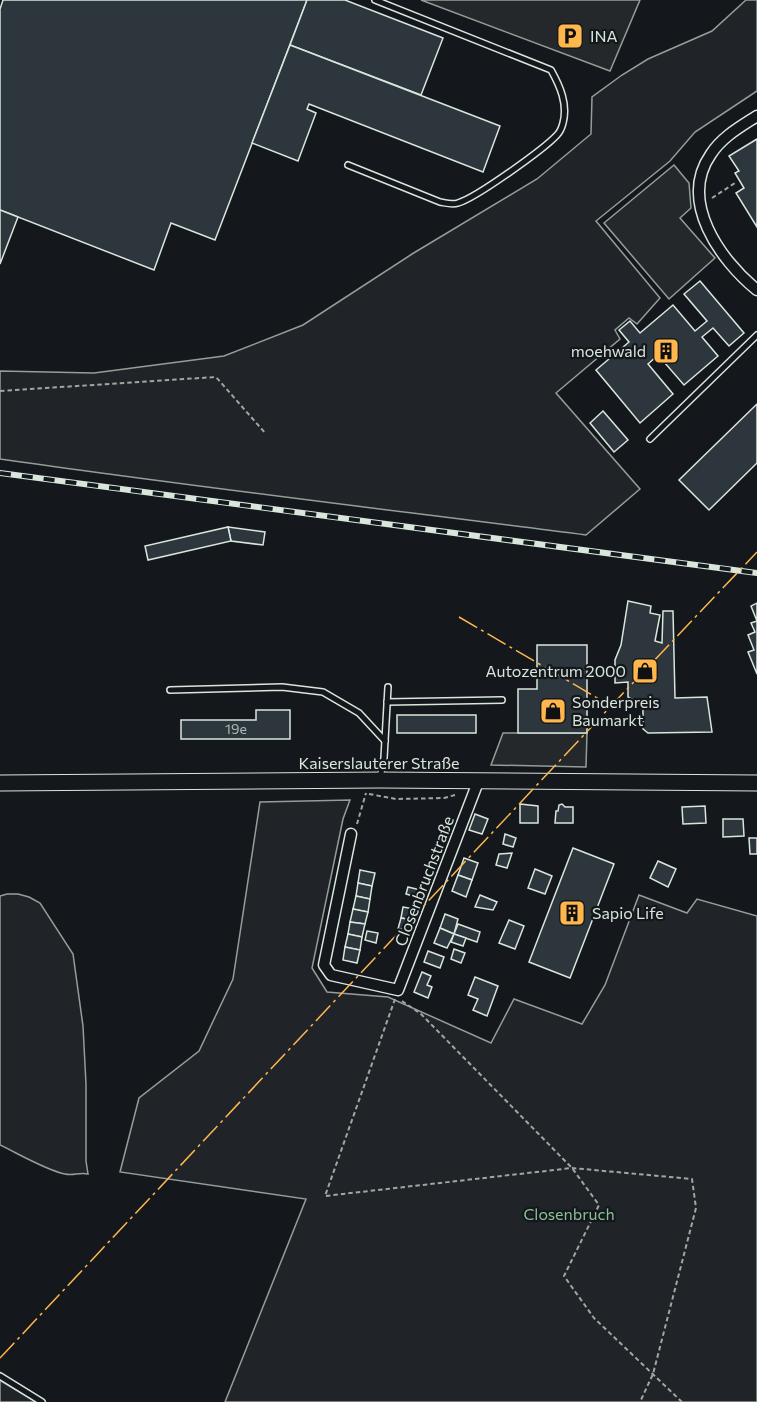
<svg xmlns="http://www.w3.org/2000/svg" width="757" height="1402" font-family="Commissioner,sans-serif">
  <rect width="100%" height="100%" fill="#14181c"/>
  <g fill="#202428" stroke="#939e99" stroke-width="1.5">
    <path d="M746 0H757V91L695 132 670 161 596 221 660 298 637 324 629 318 615 330 620 339 556 393 640 489 586 535C391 510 195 487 0 459V371L94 373 224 356 303 325 412 254 537 179 591 134 592 97 622 75 648 59 712 31Z"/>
    <path d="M350 800 343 819 312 968 327 992 388 997 491 1043 514 999 582 1024 605 985 639 895 687 913 697 899 757 916V1402H225L306 1199 120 1172 139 1098 199 1051 233 979 260 802Z"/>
    <path d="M7 894H18L29 897 40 903 73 954 83 1026 86 1084V1161L88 1174C80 1172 73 1176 65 1174 48 1171 17 1153 0 1145V896Z"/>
    <path d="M0 1378 1 1381 36 1402H0Z"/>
  </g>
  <g fill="#24282b" stroke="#939e99" stroke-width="1.5">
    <path d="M421 0H640L610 71Z"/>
    <path d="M674 165 689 183 691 208 680 218 715 258 669 299 604 223Z"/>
    <path d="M503 733H587L586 767 491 765Z"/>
  </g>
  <g fill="#2c363c" stroke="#d8e6dc" stroke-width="1.5">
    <path d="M3 0H307L215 240 171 223 154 270 0 210V9Z"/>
    <path d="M307 0H345L443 38 421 95 290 45Z"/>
    <path d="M290 45 500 126 483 172 309 104 307 109 316 113 298 161 252 143Z"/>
    <path d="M757 139V227L736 193 744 188 735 173 739 171 729 156Z"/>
    <path d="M0 210 18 217 0 264Z"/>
    <path d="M700 281 744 333 729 346 713 328 702 337 718 356 684 385 658 355 648 364 673 394 640 423 596 370 629 342 619 330 630 321 640 333 673 305 695 331 707 321 684 294Z"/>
    <path d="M757 404V463L709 510 679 480Z"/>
    <path d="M603 411 628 440 614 452 590 423Z"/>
    <path d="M228 527 265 532 263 545 231 541Z"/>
    <path d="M228 527 231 541 148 560 145 546Z"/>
    <path d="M628 601 651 606 650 613 660 615 655 641 662 643 663 611H673L675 698 707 697 712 732 648 733 643 729V706L628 697V682L615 683V660L621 645Z"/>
    <path d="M757 603V674L748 652 754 650 748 635 755 632 751 623 757 621 751 606Z"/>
    <path d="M537 645H587V733H518V689H537Z"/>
    <path d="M256 710H290V739H181V720H256Z"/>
    <rect x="397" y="715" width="79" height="18"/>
    <path d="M520 804 538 806V823H520Z"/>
    <path d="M562 804 565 807H573V823H555L556 811H558L559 805Z"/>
    <path d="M705 806 706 823 683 824 682 807Z"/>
    <path d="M475 814 488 819 482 834 469 830Z"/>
    <path d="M723 819H743L744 836 723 837Z"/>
    <path d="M505 834 516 838 513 847 503 844Z"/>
    <path d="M749 838H757V854H750Z"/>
    <path d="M573 848 614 864 570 978 529 962Z"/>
    <path d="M512 853 507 868 496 865 499 854Z"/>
    <path d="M464 858 478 863 472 880 458 875Z"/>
    <path d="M658 861 676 869 668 887 650 878Z"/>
    <path d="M535 869 552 876 545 894 528 888Z"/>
    <path d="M360 870 375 873 372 886 358 883Z"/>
    <path d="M458 875 472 880 466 897 452 891Z"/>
    <path d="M358 883 372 886 370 899 356 896Z"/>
    <path d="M408 887 425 891 423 899 406 894Z"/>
    <path d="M480 895 497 902 493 910 475 907Z"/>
    <path d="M356 896 370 899 368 912 353 909Z"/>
    <path d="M403 907 414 909 412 920 401 918Z"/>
    <path d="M353 909 368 912 365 924 350 922Z"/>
    <path d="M445 914 458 919 454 934 440 928Z"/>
    <path d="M401 918 412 920 409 931 398 929Z"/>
    <path d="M509 920 524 926 515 949 499 943Z"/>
    <path d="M350 922 365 924 362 937 348 934Z"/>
    <path d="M458 924 480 932 477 942 454 934Z"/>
    <path d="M440 928 454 934 447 948 434 943Z"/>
    <path d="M367 931 378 933 376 943 365 940Z"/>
    <path d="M348 934 362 937 360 950 345 947Z"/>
    <path d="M454 934 466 938 463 946 451 942Z"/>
    <path d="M345 947 360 950 357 963 343 960Z"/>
    <path d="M454 949 465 953 461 963 451 959Z"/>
    <path d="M428 951 444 957 440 968 424 962Z"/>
    <path d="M422 972 431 976 427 985 432 987 428 998 414 992Z"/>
    <path d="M475 977 498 986 487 1016 473 1010 478 999 468 995Z"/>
  </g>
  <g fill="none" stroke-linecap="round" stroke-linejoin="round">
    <defs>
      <g id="service">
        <path d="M348 165 440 202C446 203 452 205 458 203 476 198 544 149 557 135 560 132 562 127 563 123 568 104 560 86 551 70L375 0"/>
        <path d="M650 439 757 335"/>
        <path d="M170 690 282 687 323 692 359 713 385 741"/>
        <path d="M387 702 502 700"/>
        <path d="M380 778 384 758 388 687"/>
        <path d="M0 1376 42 1402"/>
      </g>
      <g id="minor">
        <path d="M757 116C740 127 722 137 711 154 678 201 720 260 757 290"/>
        <path d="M351 834 324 965 331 975 398 990 478 782"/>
      </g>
      <path id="secondary" d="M0 783 380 780 757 783"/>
    </defs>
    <use href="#service" stroke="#d8e6dc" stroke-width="8"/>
    <use href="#minor" stroke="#d8e6dc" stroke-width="13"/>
    <use href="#secondary" stroke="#d8e6dc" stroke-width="17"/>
    <g stroke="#9da8a2" stroke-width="2" stroke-dasharray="4.5 3" stroke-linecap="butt">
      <path d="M712 198 735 183"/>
      <path d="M0 391 216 377 266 434"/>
      <path d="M369 794 396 799 444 798 455 795"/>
      <path d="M357 824 366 793"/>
      <path d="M395 999 325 1196 572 1168 692 1179 696 1208 653 1374 640 1402"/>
      <path d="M402 1001 421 1014 572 1168 599 1205 564 1276 594 1318 682 1402"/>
    </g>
    <use href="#service" stroke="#14181c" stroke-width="5"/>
    <use href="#minor" stroke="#14181c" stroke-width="10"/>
    <use href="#secondary" stroke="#14181c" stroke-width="15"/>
    <defs>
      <path id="rail" d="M0 473 757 573"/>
    </defs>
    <use href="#rail" stroke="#d8e6dc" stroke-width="6"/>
    <use href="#rail" stroke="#14181c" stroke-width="4" stroke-dasharray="11" stroke-linecap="butt"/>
    <g stroke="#ffb74d" stroke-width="1.5" stroke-dasharray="21 4.5 3 4.5" stroke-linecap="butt">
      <path d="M459 617 611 706"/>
      <path d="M0 1358 611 706 757 552"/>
    </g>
  </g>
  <defs>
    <symbol id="parking-square" viewBox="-11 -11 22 22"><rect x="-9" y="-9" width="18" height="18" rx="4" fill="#ffb74d" stroke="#14181c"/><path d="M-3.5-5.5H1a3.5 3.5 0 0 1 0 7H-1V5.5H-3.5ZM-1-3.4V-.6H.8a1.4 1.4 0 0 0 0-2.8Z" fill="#111"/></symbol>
    <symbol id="building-square" viewBox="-11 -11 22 22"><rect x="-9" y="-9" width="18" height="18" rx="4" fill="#ffb74d" stroke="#14181c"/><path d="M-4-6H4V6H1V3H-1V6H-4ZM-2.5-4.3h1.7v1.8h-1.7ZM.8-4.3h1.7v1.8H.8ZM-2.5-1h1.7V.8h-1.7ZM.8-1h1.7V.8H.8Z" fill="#111"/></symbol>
    <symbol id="shop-square" viewBox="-11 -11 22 22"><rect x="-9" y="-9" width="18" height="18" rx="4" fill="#ffb74d" stroke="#14181c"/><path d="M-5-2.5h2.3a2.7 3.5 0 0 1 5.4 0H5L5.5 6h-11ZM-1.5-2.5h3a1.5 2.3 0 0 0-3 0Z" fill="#111"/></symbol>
  </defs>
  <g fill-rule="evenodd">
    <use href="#parking-square" x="555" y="21" width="30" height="30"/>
    <use href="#building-square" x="651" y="336" width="30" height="30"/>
    <use href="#shop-square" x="630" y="656" width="30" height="30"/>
    <use href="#shop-square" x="538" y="696" width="30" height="30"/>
    <use href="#building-square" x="557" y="898" width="30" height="30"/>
  </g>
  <g text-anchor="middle" stroke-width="4.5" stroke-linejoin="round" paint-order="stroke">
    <g font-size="14" fill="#adbab4">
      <text x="236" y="734">19e</text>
    </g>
    <g font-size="16" fill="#d8e6dc" stroke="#14181c" text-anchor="start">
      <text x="590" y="42">INA</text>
      <text x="646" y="357" text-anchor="end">moehwald</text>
      <text x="626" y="677" text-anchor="end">Autozentrum 2000</text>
      <text x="572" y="708">Sonderpreis<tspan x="572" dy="18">Baumarkt</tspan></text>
      <text x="592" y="919">Sapio Life</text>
    </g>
    <g font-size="16" fill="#d8e6dc" stroke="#14181c">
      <text x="379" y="769">Kaiserslauterer Straße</text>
      <text transform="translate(424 881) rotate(-69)" y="6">Closenbruchstraße</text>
    </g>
    <g font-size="16" fill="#8ac095" stroke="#14181c">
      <text x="569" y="1220">Closenbruch</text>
    </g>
  </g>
</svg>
